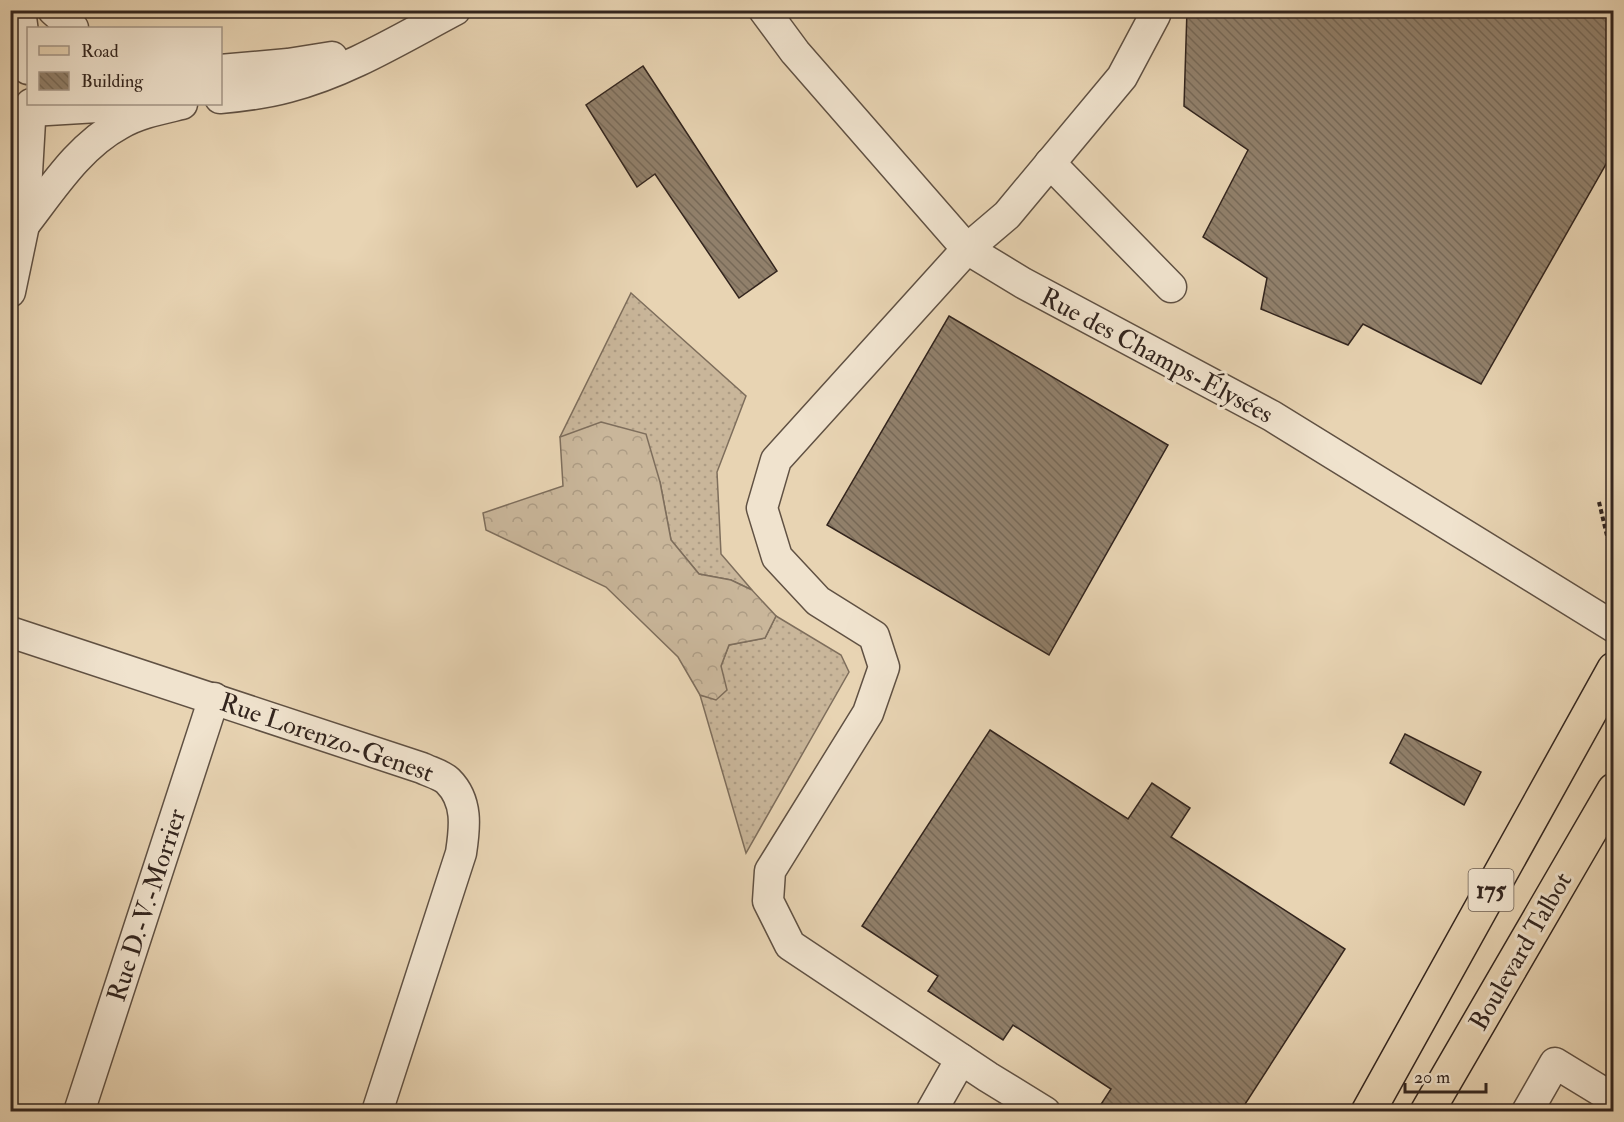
<svg xmlns="http://www.w3.org/2000/svg" width="1624" height="1122" font-family="'IM FELL Double Pica',serif">
  <defs>
    <pattern id="grass-dots" width="8" height="8" patternUnits="userSpaceOnUse" patternTransform="scale(1.5)"><rect width="8" height="8" fill="#c9b69a"/><path d="M2 2h.1M6 6h.1" fill="none" stroke="#ad9c84" stroke-width="1.8" stroke-linecap="round"/></pattern>
    <pattern id="forest-crowns" width="20" height="18" patternUnits="userSpaceOnUse" patternTransform="scale(1.5)"><rect width="20" height="18" fill="#c9b69a"/><path d="M2 6a3 3 0 1 1 6 0M12 15a3 3 0 1 1 6 0" fill="none" stroke="#ad9c84"/></pattern>
    <pattern id="building-back-hatch" width="6" height="6" patternUnits="userSpaceOnUse" patternTransform="scale(1.5)"><rect width="6" height="6" fill="#91806b"/><path d="M-1 5l2 2M0 0l6 6M5-1l2 2" fill="none" stroke="#776957"/></pattern>
  </defs>
  <rect width="100%" height="100%" fill="#e8d4b3"/>
  <filter id="stains"><feTurbulence type="fractalNoise" baseFrequency=".00333" numOctaves="4"/><feColorMatrix values="0 0 0 0 .2 0 0 0 0 .09 0 0 0 0 .02 0 0 0 .5 -.17"/></filter>
  <radialGradient id="worn" r=".72"><stop offset=".6" stop-color="#630" stop-opacity="0"/><stop offset="1" stop-color="#630" stop-opacity=".3"/></radialGradient>
  <g fill="url(#grass-dots)" stroke="#7e6e5c" stroke-width="1.5">
    <path d="M631 293 746 396 717 472 721 554 752 590 731 580 699 574 671 540 660 482 560 437Z"/>
    <path d="M776 616 841 655 849 672 746 853 700 695 716 699 721 666 729 645 765 638Z"/>
  </g>
  <path fill="url(#forest-crowns)" stroke="#7e6e5c" stroke-width="1.5" d="M601 422 646 434 660 482 671 540 699 574 731 580 752 590 776 616 765 638 729 645 721 666 727 690 716 700 700 695 678 657 606 587 486 530 483 513 563 486 560 437Z"/>
  <g fill="url(#building-back-hatch)" stroke="#33251e" stroke-width="1.5">
    <path d="M1187 10H1614V150L1481 384 1363 324 1348 345 1261 309 1267 278 1203 237 1248 150 1184 106Z"/>
    <path d="M643 66 777 271 739 298 655 174 637 187 586 105Z"/>
    <path d="M949 316 1168 445 1049 655 827 525Z"/>
    <path d="M990 730 1128 819 1152 783 1190 808 1171 837 1345 949 1240 1112H1096L1111 1089 1013 1025 1003 1040 928 991 938 976 862 926Z"/>
    <path d="M1405 734 1481 772 1464 805 1390 763Z"/>
  </g>
  <g fill="none" stroke-linecap="round" stroke-linejoin="round">
    <defs>
      <g id="minor">
        <path d="M20 10 28 69"/>
        <path d="M53 10 73 28"/>
        <path d="M764 10 795 52 967 249 1023 283 1272 416 1614 627"/>
        <path d="M220 70 288 64 332 57"/>
        <path d="M220 98C243 96 266 93 288 87 347 72 402 38 455 10"/>
        <path d="M31 111 148 104"/>
        <path d="M1050 163 1171 287"/>
        <path d="M24 225C52 189 79 146 120 124 139 113 161 109 182 104"/>
        <path d="M10 292 24 225 31 104"/>
        <path d="M10 632 422 768C430 772 442 775 448 781 468 801 465 827 461 853L377 1112"/>
        <path d="M79 1112 214 698"/>
        <path d="M931 1112 961 1059"/>
        <path d="M1045 1112 988 1077 790 945 768 901 770 871 868 713 884 667 874 636 818 601 777 557 762 508 776 460 967 249 1007 215 1122 77 1155 15V10"/>
        <path d="M1527 1112 1555 1063 1614 1099"/>
      </g>
      <g id="major">
        <path d="M1368 1112 1614 669"/>
        <path d="M1427 1112 1614 790"/>
      </g>
    </defs>
    <use href="#minor" stroke="#605143" stroke-width="33"/>
    <use href="#major" stroke="#33251e" stroke-width="36"/>
    <path stroke="#33251e" stroke-width="4" stroke-dasharray="4.5 3" stroke-linecap="butt" d="M1599 502 1614 565"/>
    <use href="#minor" stroke="#f0e3ce" stroke-width="30"/>
    <use href="#major" stroke="#e8d4b3" stroke-width="33"/>
  </g>
  <g text-anchor="middle" stroke-width="6" stroke-linejoin="round" paint-order="stroke">
    <rect fill="#f0e3ce" stroke="#6c5e53" stroke-width="1.5" x="1468.5" y="869" width="45" height="42" rx="4.5"/>
    <g font-size="24" font-weight="bold" fill="#33251e">
      <text x="1491" y="898">175</text>
    </g>
    <g font-size="26" fill="#33251e" stroke="#f0e3ce">
      <text transform="translate(1157 355) rotate(28)" y="9">Rue des Champs-Élysées</text>
      <text transform="translate(327 737) rotate(19)" y="9">Rue Lorenzo-Genest</text>
      <text transform="translate(146 905) rotate(-72)" y="9">Rue D.-V.-Morrier</text>
      <text transform="translate(1520 951) rotate(-60)" y="9">Boulevard Talbot</text>
    </g>
  </g>
  <rect width="1624" height="1122" fill="none" stroke="#e8d4b3" stroke-width="36"/>
  <rect x="12" y="12" width="1600" height="1098" fill="none" stroke="#33251e" stroke-width="3"/>
  <rect x="18" y="18" width="1588" height="1086" fill="none" stroke="#33251e" stroke-width="1.5"/>
  <rect x="27" y="27" width="195" height="78" fill="#f0e3ce" stroke="#a49788" stroke-width="1.5"/>
  <rect x="39" y="46" width="30" height="9" fill="#e8d4b3" stroke="#a49788" stroke-width="1.5"/>
  <text x="81" y="57" font-size="18" fill="#33251e">Road</text>
  <rect x="39" y="72" width="30" height="18" fill="url(#building-back-hatch)" stroke="#a49788" stroke-width="1.5"/>
  <text x="81" y="87" font-size="18" fill="#33251e">Building</text>
  <path d="M1405 1083v9h81v-9" fill="none" stroke="#33251e" stroke-width="3"/>
  <text x="1414" y="1083" font-size="18" fill="#33251e" stroke="#f0e3ce" stroke-width="4.5" paint-order="stroke">20 m</text>
  <rect width="100%" height="100%" filter="url(#stains)"/>
  <rect width="100%" height="100%" fill="url(#worn)"/>
</svg>
